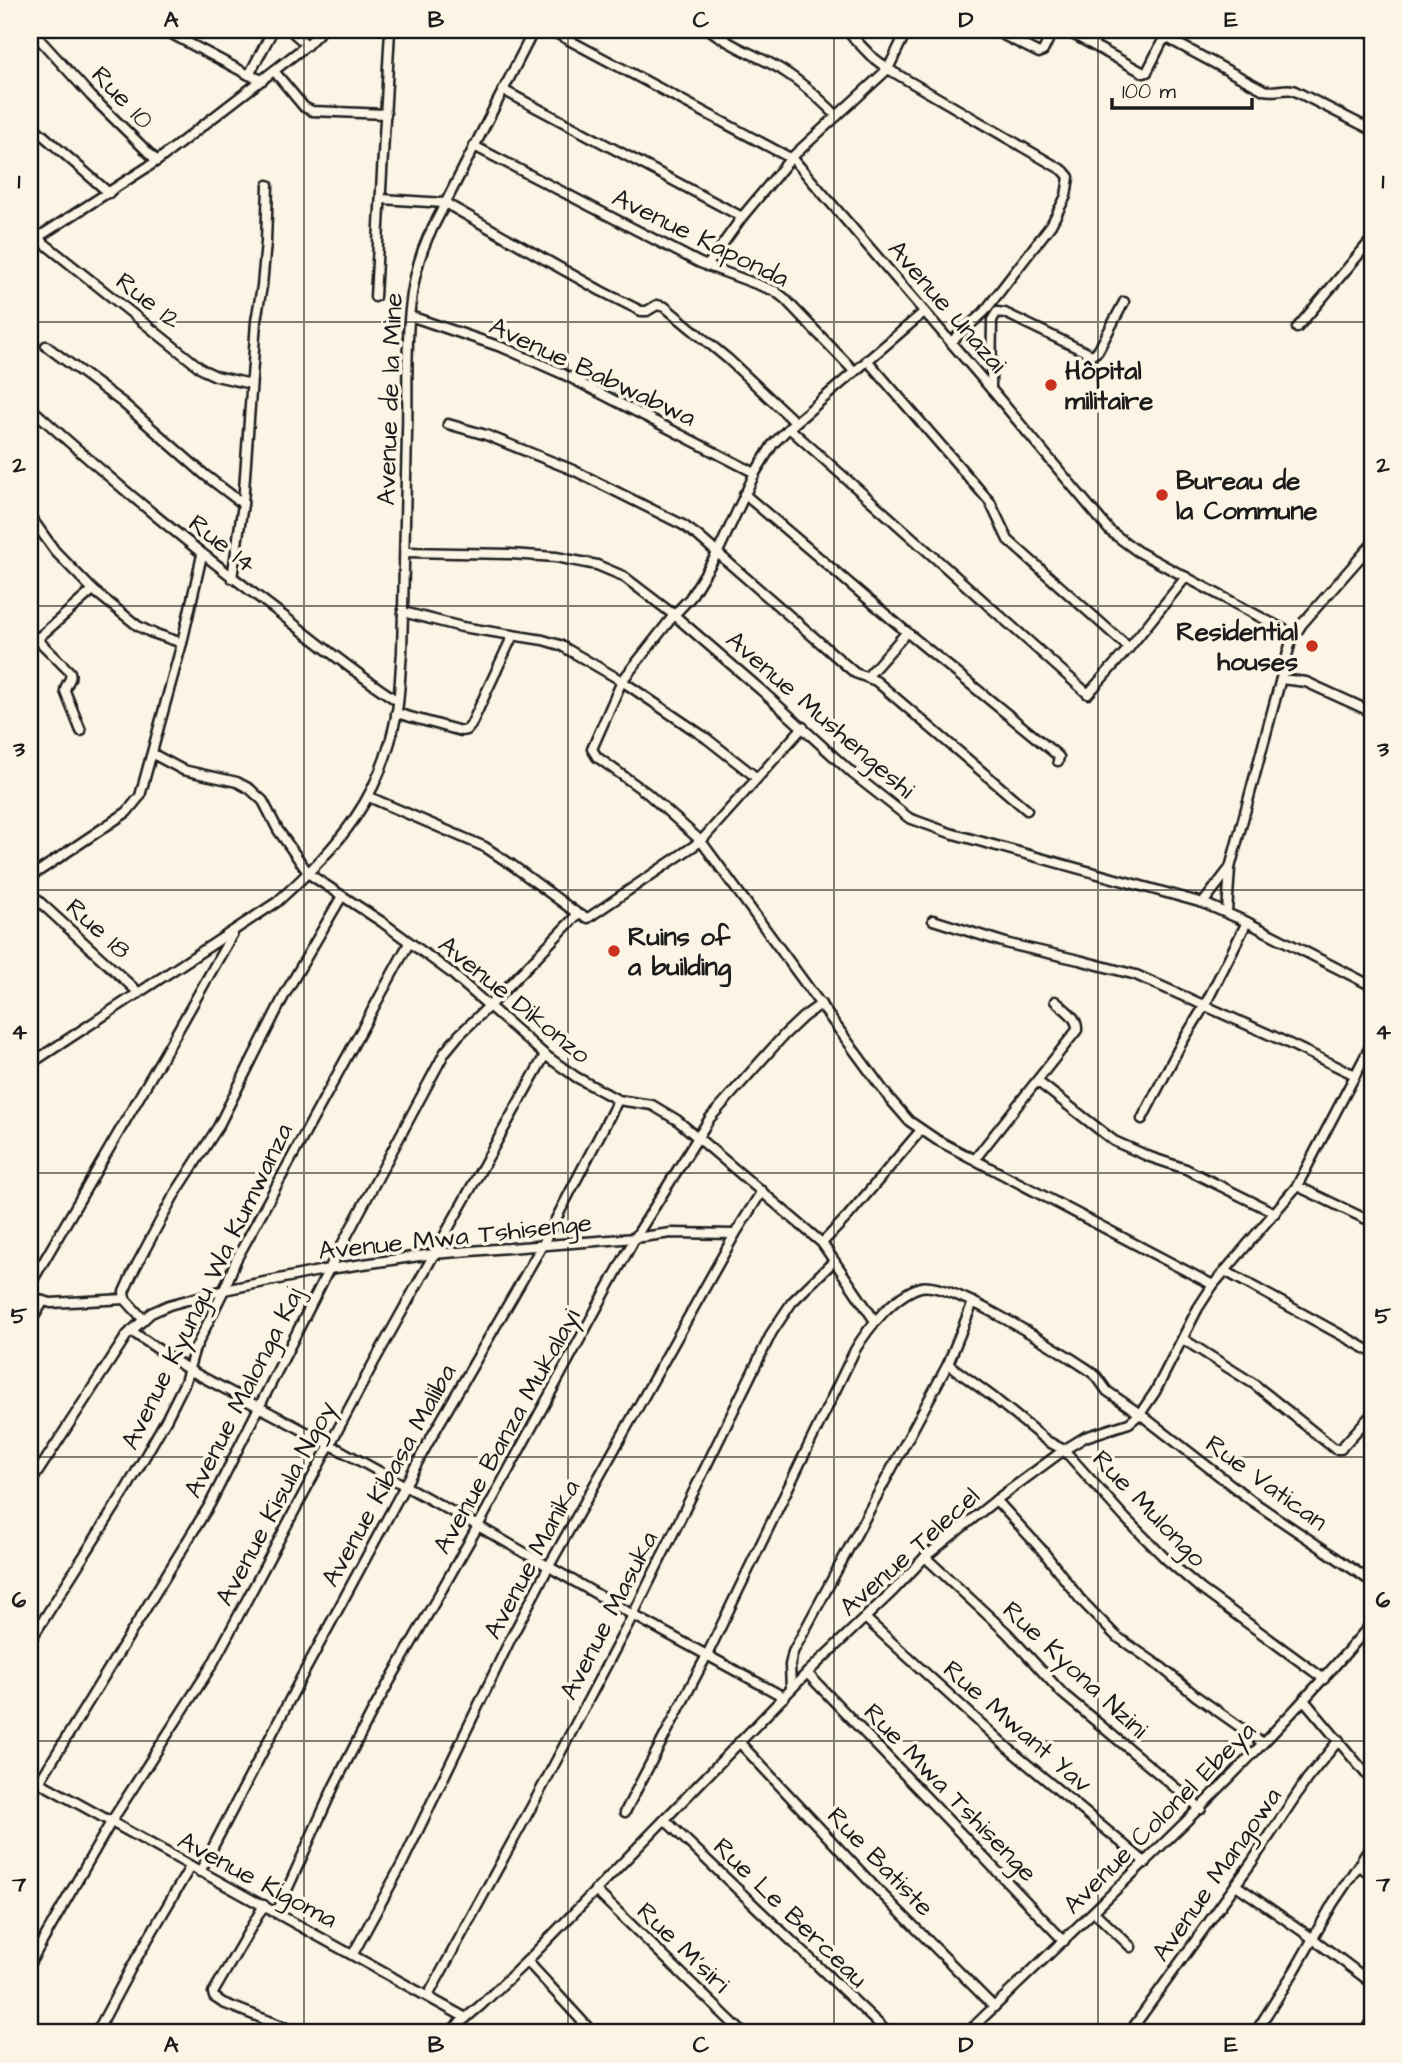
<svg xmlns="http://www.w3.org/2000/svg" width="1402" height="2063" font-family="'Architects Daughter',sans-serif">
  <rect width="100%" height="100%" fill="#fcf5e5"/>
  <filter id="ink" filterUnits="userSpaceOnUse"><feTurbulence type="fractalNoise" baseFrequency=".0143" numOctaves="2"/><feDisplacementMap in="SourceGraphic" scale="14" xChannelSelector="R" yChannelSelector="G"/><feConvolveMatrix kernelMatrix="1 2 1 2 8 2 1 2 1" color-interpolation-filters="sRGB"/></filter>
  <g filter="url(#ink)">
    <g fill="none" stroke-linecap="round" stroke-linejoin="round">
      <defs>
        <g id="minor">
          <path d="M31 30 91 96 157 161"/>
          <path d="M164 30 249 75 263 80"/>
          <path d="M290 30 307 45"/>
          <path d="M550 30 794 160 991 389 1110 531 1137 551 1294 635"/>
          <path d="M710 30C731 47 759 56 782 70 803 83 820 99 837 116"/>
          <path d="M846 30 871 56 888 69 1064 171 1069 177 1066 196 1051 225 984 312 951 342"/>
          <path d="M993 30 1039 53 1043 51 1053 30"/>
          <path d="M1065 30 1144 73 1147 72 1162 42 1165 39H1169L1264 90C1274 93 1283 88 1293 90L1372 130"/>
          <path d="M1365 30 1372 34"/>
          <path d="M274 71 304 107 312 111 386 114"/>
          <path d="M249 75 273 30"/>
          <path d="M503 90 742 217"/>
          <path d="M30 124 109 193"/>
          <path d="M474 146 700 263 775 291 784 298 854 371"/>
          <path d="M381 199 445 203 601 291 641 311H647L657 305 665 307 728 359 795 422"/>
          <path d="M30 232 203 370 216 376 251 384"/>
          <path d="M30 246 37 238 157 161 307 45 322 30"/>
          <path d="M707 266 742 217 791 158 888 69 907 30"/>
          <path d="M375 297 390 30"/>
          <path d="M924 312 789 428 773 444 755 473 718 552 690 598 674 615 622 681 592 749 597 757 647 793 701 841 889 1098 909 1121 937 1140 1213 1285"/>
          <path d="M410 316 504 348 563 374 755 473"/>
          <path d="M1297 328 1372 239"/>
          <path d="M46 346 123 403 205 475 243 504"/>
          <path d="M867 360 990 502 1008 540 1129 648"/>
          <path d="M991 389 992 320 997 312 1005 313 1092 355 1098 351 1124 302"/>
          <path d="M30 407C108 478 189 545 273 608 315 640 354 673 398 701"/>
          <path d="M448 424 486 435 573 470 683 525 698 536 855 673 876 681 1027 810"/>
          <path d="M789 428 1088 694 1129 648 1186 577"/>
          <path d="M744 494 909 634 1056 754 1059 757 1058 761"/>
          <path d="M30 516 55 551 93 590 138 626 150 632 182 643"/>
          <path d="M405 552 510 554 556 557 597 565 623 576 674 615 761 690 853 774 909 818 950 833 1203 903 1247 922 1372 986"/>
          <path d="M232 578 243 504 256 321 262 286 266 242 268 185"/>
          <path d="M403 612 462 627 543 640 560 645 622 681 706 738 757 778"/>
          <path d="M30 632 70 672C73 679 65 684 65 691L81 731"/>
          <path d="M37 639 93 590"/>
          <path d="M867 677 907 632"/>
          <path d="M1281 679 1306 682 1372 712"/>
          <path d="M396 713 461 731 467 730 471 725 513 635"/>
          <path d="M153 754 183 770 237 782 250 789 263 801 278 830 309 874 382 922 450 972 545 1055 576 1077 618 1100 652 1105 677 1120 822 1243 875 1321"/>
          <path d="M369 797 485 847 512 865 578 914 588 918 701 841 803 727"/>
          <path d="M30 877 127 812 140 796 182 643 202 555"/>
          <path d="M30 893 139 993"/>
          <path d="M1203 903 1230 868"/>
          <path d="M1227 912 1230 868 1291 641 1302 624 1372 544"/>
          <path d="M933 920 1009 944 1079 960 1136 975 1277 1038 1355 1075"/>
          <path d="M30 1064 277 902C340 845 382 798 397 711 400 692 400 672 402 653 404 579 406 506 407 433 409 369 401 297 428 237L534 30"/>
          <path d="M1037 1081 1114 1141 1150 1157 1186 1169 1275 1213"/>
          <path d="M1142 1119 1181 1044 1205 1005 1247 922"/>
          <path d="M975 1159 1077 1030C1078 1017 1064 1009 1055 1001"/>
          <path d="M1297 1186 1372 1222"/>
          <path d="M822 1243 848 1216 921 1130"/>
          <path d="M1225 1271 1372 1352"/>
          <path d="M30 1285 173 1039 233 933"/>
          <path d="M30 1292 40 1300 51 1303 125 1299"/>
          <path d="M143 1319 125 1299 124 1292 133 1272 173 1197 218 1127 285 994 342 896"/>
          <path d="M30 1323 43 1302"/>
          <path d="M131 1331 189 1370 331 1445 478 1526 633 1615 784 1697"/>
          <path d="M1183 1339 1254 1384 1335 1449H1341L1343 1446 1372 1414"/>
          <path d="M948 1364 994 1398 1047 1441 1064 1450 1125 1518 1166 1559 1201 1589 1324 1679"/>
          <path d="M30 1484 127 1335 151 1313 169 1305 224 1290 329 1269 433 1254 635 1238 671 1233 735 1234"/>
          <path d="M996 1500 1042 1550 1080 1599 1116 1636 1161 1667 1196 1696 1263 1743"/>
          <path d="M925 1557 1007 1633 1063 1694 1201 1809"/>
          <path d="M865 1618 1009 1749 1146 1863"/>
          <path d="M30 1641 127 1488 167 1418 185 1382 194 1351 224 1290 236 1260 409 943"/>
          <path d="M807 1673 1064 1941"/>
          <path d="M791 1689 790 1665 793 1652 948 1364 973 1302"/>
          <path d="M1304 1700 1372 1781"/>
          <path d="M739 1742 872 1884 994 2007"/>
          <path d="M30 1777 466 2018"/>
          <path d="M30 1797 210 1504 329 1269 445 1052 459 1035 489 1006 578 914"/>
          <path d="M625 1812 707 1655 855 1350C868 1328 895 1294 921 1287 949 1280 1062 1352 1089 1370L1097 1377 1107 1391 1140 1414 1252 1501 1372 1582"/>
          <path d="M665 1820 888 2033"/>
          <path d="M1359 1866 1372 1875"/>
          <path d="M200 1872 301 1678 428 1443 543 1244 618 1100"/>
          <path d="M1236 1885 1312 1938 1372 1983"/>
          <path d="M595 1890 743 2033"/>
          <path d="M264 1905 213 1993 214 1997 223 2003 300 2033"/>
          <path d="M277 1912 334 1786 371 1714 478 1526 635 1238 710 1118 784 1035 803 1017 821 1004"/>
          <path d="M1094 1912 1131 1947"/>
          <path d="M353 1954 402 1864 510 1640 549 1566 735 1234 762 1191"/>
          <path d="M527 1961 593 2033"/>
          <path d="M30 1963 111 1822 212 1665 374 1362 545 1055"/>
          <path d="M428 1996 545 1782 633 1615 772 1332 792 1302 834 1261"/>
          <path d="M100 2026 131 1968 190 1867"/>
          <path d="M97 2033 100 2026 113 2033"/>
          <path d="M448 2033 480 2006 527 1961 807 1673 893 1591 925 1557 996 1500 1064 1450 1085 1437 1129 1423 1140 1414 1155 1392 1198 1308 1213 1285 1297 1186 1372 1043"/>
          <path d="M967 2033C1105 1899 1247 1770 1372 1623"/>
          <path d="M1129 2033 1252 1862 1307 1779 1339 1740"/>
          <path d="M1255 2033 1295 1970 1333 1903 1372 1845"/>
          <path d="M1365 2033 1372 2021"/>
        </g>
      </defs>
      <use href="#minor" stroke="#1c1c1c" stroke-width="13"/>
      <use href="#minor" stroke="#fcf5e5" stroke-width="8"/>
    </g>
  </g>
  <path fill="none" stroke="#1c1c1c" stroke-width="2" stroke-opacity="0.55" d="M304 30V2033M568 30V2033M834 30V2033M1098 30V2033M30 322H1372M30 606H1372M30 890H1372M30 1173H1372M30 1457H1372M30 1741H1372"/>
  <g fill="#c8321e" stroke="#fcf5e5" stroke-width="2.5">
    <circle cx="1051" cy="385" r="7"/>
    <circle cx="1162" cy="495" r="7"/>
    <circle cx="1312" cy="646" r="7"/>
    <circle cx="614" cy="951" r="7"/>
  </g>
  <g text-anchor="middle" stroke-width="7" stroke-linejoin="round" paint-order="stroke">
    <g font-size="26" fill="#1c1c1c" stroke="#fcf5e5">
      <text transform="translate(123 97) rotate(46)" y="9">Rue 10</text>
      <text transform="translate(701 237) rotate(26)" y="9">Avenue Kaponda</text>
      <text transform="translate(149 300) rotate(38)" y="9">Rue 12</text>
      <text transform="translate(948 306) rotate(49)" y="9">Avenue Unazai</text>
      <text transform="translate(593 371) rotate(25)" y="9">Avenue Babwabwa</text>
      <text transform="translate(389 399) rotate(-88)" y="9">Avenue de la Mine</text>
      <text transform="translate(223 543) rotate(38)" y="9">Rue 14</text>
      <text transform="translate(821 714) rotate(41)" y="9">Avenue Mushengeshi</text>
      <text transform="translate(99 928) rotate(42)" y="9">Rue 18</text>
      <text transform="translate(515 999) rotate(39)" y="9">Avenue Dikonzo</text>
      <text transform="translate(455 1236) rotate(-6)" y="9">Avenue Mwa Tshisenge</text>
      <text transform="translate(206 1286) rotate(-64)" y="9">Avenue Kyungu Wa Kumwanza</text>
      <text transform="translate(243 1392) rotate(-63)" y="9">Avenue Malonga Kaj</text>
      <text transform="translate(506 1431) rotate(-61)" y="9">Avenue Banza Mukalayi</text>
      <text transform="translate(388 1475) rotate(-61)" y="9">Avenue Kibasa Maliba</text>
      <text transform="translate(1267 1482) rotate(36)" y="9">Rue Vatican</text>
      <text transform="translate(275 1503) rotate(-62)" y="9">Avenue Kisula Ngoy</text>
      <text transform="translate(1150 1508) rotate(46)" y="9">Rue Mulongo</text>
      <text transform="translate(909 1551) rotate(-42)" y="9">Avenue Telecel</text>
      <text transform="translate(531 1559) rotate(-62)" y="9">Avenue Manika</text>
      <text transform="translate(608 1615) rotate(-63)" y="9">Avenue Masuka</text>
      <text transform="translate(1076 1669) rotate(43)" y="9">Rue Kyona Nzini</text>
      <text transform="translate(1018 1726) rotate(41)" y="9">Rue Mwant Yav</text>
      <text transform="translate(951 1792) rotate(46)" y="9">Rue Mwa Tshisenge</text>
      <text transform="translate(1159 1817) rotate(-45)" y="9">Avenue Colonel Ebeya</text>
      <text transform="translate(881 1861) rotate(46)" y="9">Rue Batiste</text>
      <text transform="translate(1216 1874) rotate(-55)" y="9">Avenue Mangowa</text>
      <text transform="translate(258 1879) rotate(28)" y="9">Avenue Kigoma</text>
      <text transform="translate(791 1912) rotate(44)" y="9">Rue Le Berceau</text>
      <text transform="translate(684 1947) rotate(44)" y="9">Rue M'siri</text>
    </g>
    <g font-size="26" font-weight="bold" fill="#1c1c1c" stroke="#fcf5e5" text-anchor="start">
      <text x="1065" y="379">Hôpital<tspan x="1065" dy="30">militaire</tspan></text>
      <text x="1176" y="489">Bureau de<tspan x="1176" dy="30">la Commune</tspan></text>
      <text x="1298" y="640" text-anchor="end">Residential<tspan x="1298" dy="30">houses</tspan></text>
      <text x="628" y="945">Ruins of<tspan x="628" dy="30">a building</tspan></text>
    </g>
  </g>
  <rect width="1402" height="2063" fill="none" stroke="#fcf5e5" stroke-width="77"/>
  <path d="M1112 98v10h140v-10" fill="none" stroke="#1c1c1c" stroke-width="3.5"/>
  <text x="1122" y="98" font-size="21" fill="#1c1c1c" stroke="#fcf5e5" stroke-width="5" paint-order="stroke">100 m</text>
  <rect x="38" y="38" width="1326" height="1986" fill="none" stroke="#1c1c1c" stroke-width="2.5"/>
  <g font-size="23" text-anchor="middle" font-weight="bold" fill="#1c1c1c">
    <text x="171" y="27">A</text>
    <text x="436" y="27">B</text>
    <text x="701" y="27">C</text>
    <text x="966" y="27">D</text>
    <text x="1231" y="27">E</text>
    <text x="19" y="188">1</text>
    <text x="1383" y="188">1</text>
    <text x="19" y="472">2</text>
    <text x="1383" y="472">2</text>
    <text x="19" y="756">3</text>
    <text x="1383" y="756">3</text>
    <text x="19" y="1039">4</text>
    <text x="1383" y="1039">4</text>
    <text x="19" y="1323">5</text>
    <text x="1383" y="1323">5</text>
    <text x="19" y="1607">6</text>
    <text x="1383" y="1607">6</text>
    <text x="19" y="1891">7</text>
    <text x="1383" y="1891">7</text>
    <text x="171" y="2052">A</text>
    <text x="436" y="2052">B</text>
    <text x="701" y="2052">C</text>
    <text x="966" y="2052">D</text>
    <text x="1231" y="2052">E</text>
  </g>
</svg>
